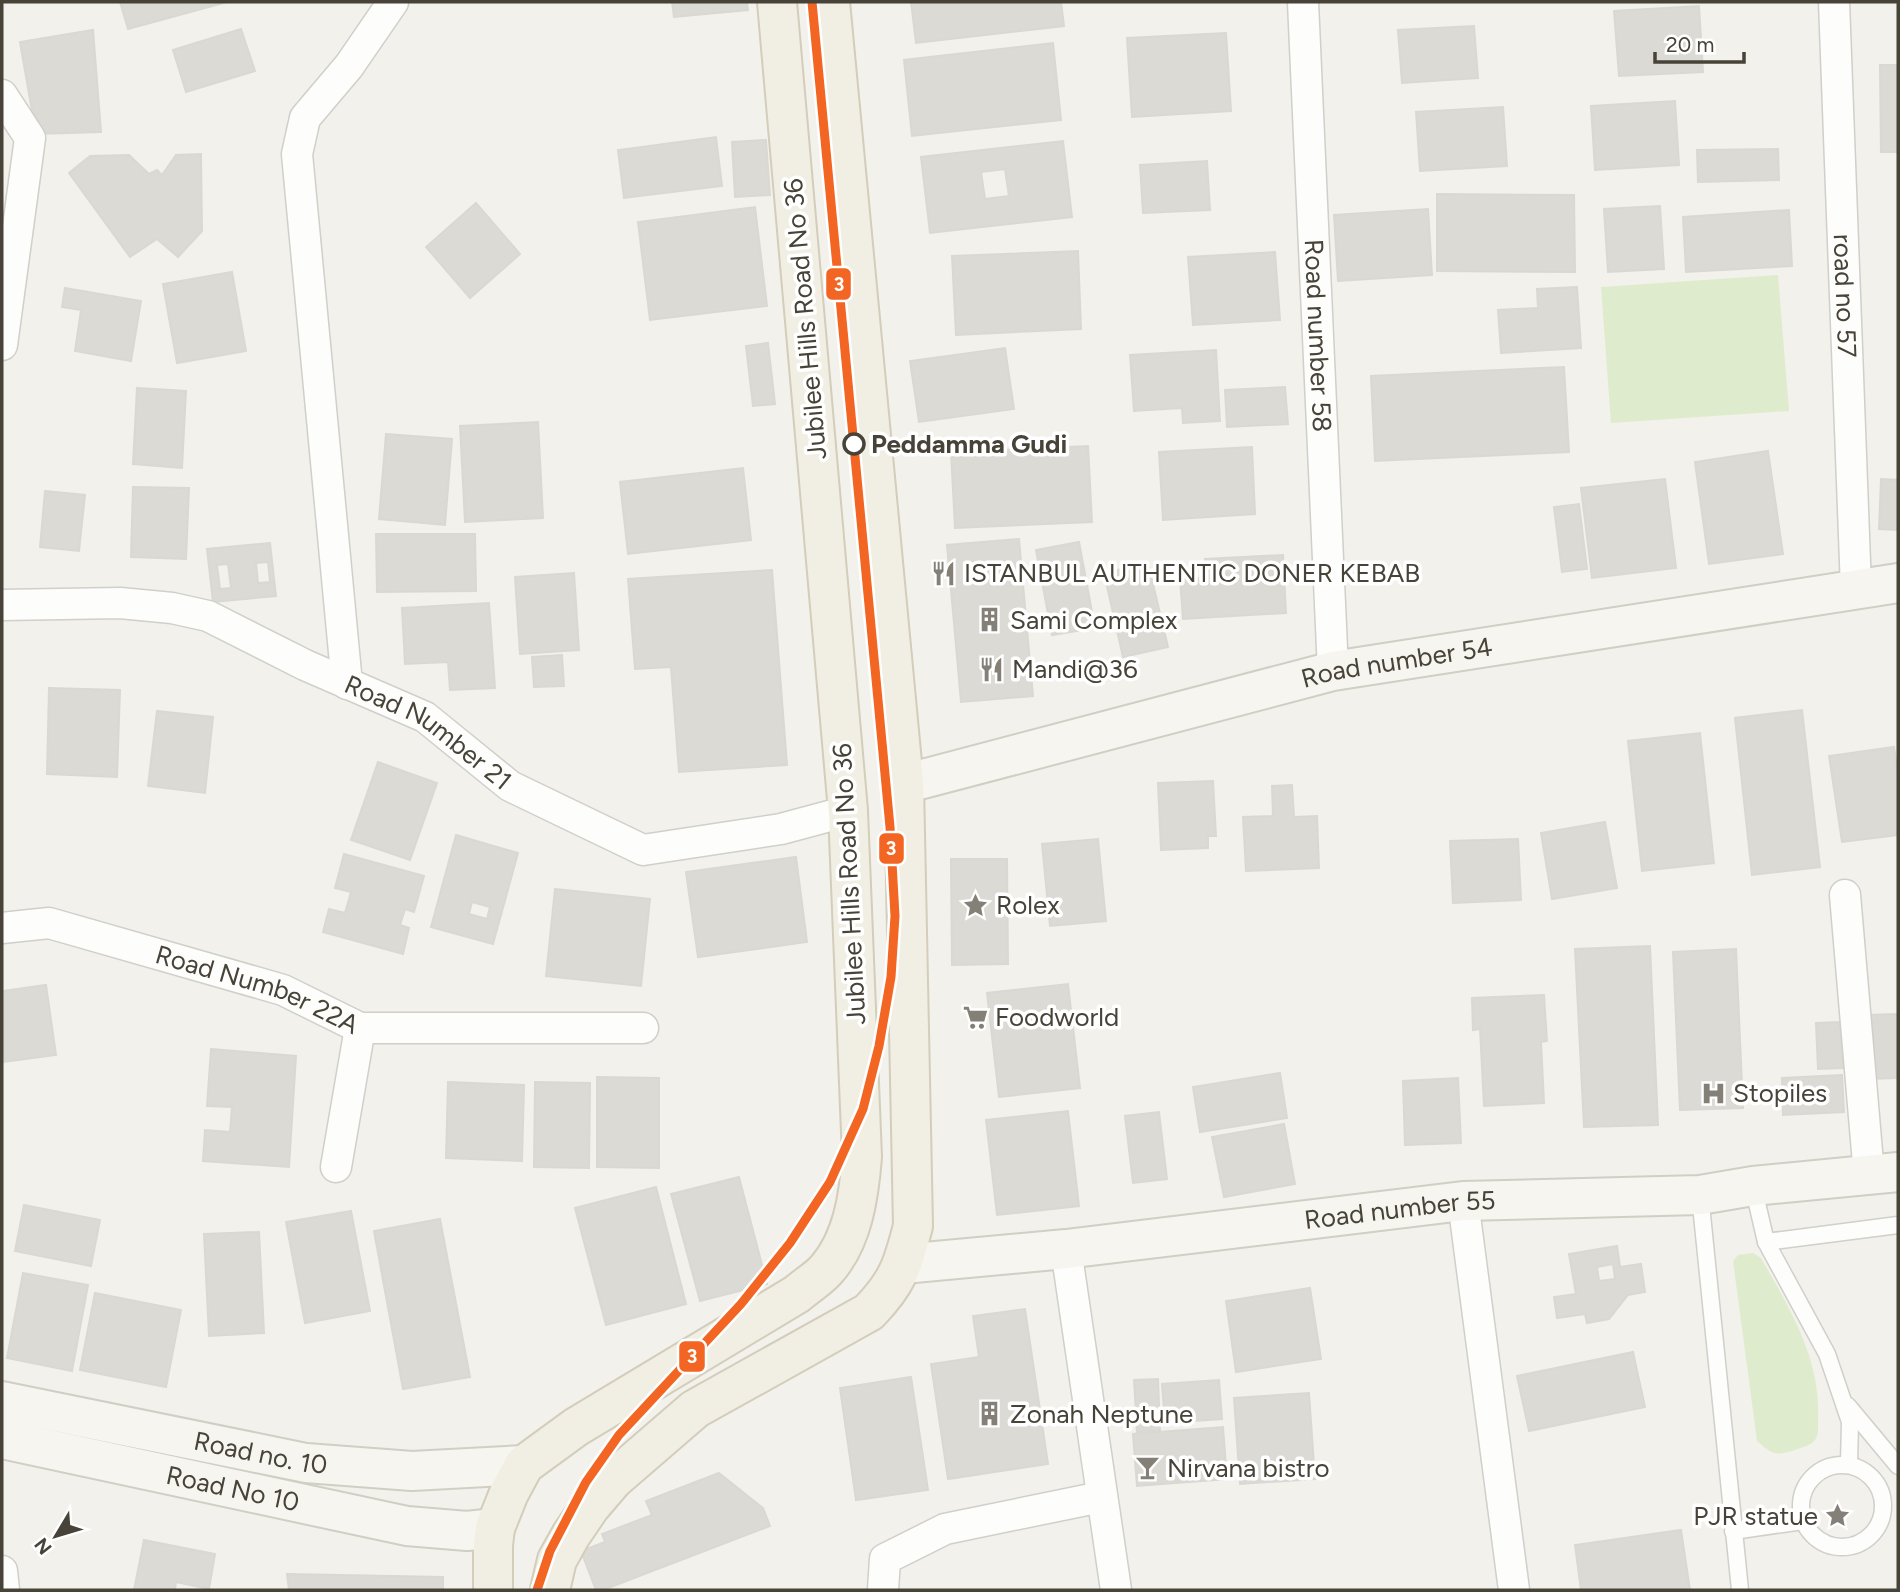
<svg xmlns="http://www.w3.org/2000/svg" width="1900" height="1592" font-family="Figtree,sans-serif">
  <rect width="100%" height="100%" fill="#f2f1ec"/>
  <g fill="#deeccd">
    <path d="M1778 275 1789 411 1611 423 1601 287Z"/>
    <path d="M1753 1253 1761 1258C1790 1309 1821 1359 1818 1419 1818 1426 1819 1435 1815 1440 1810 1446 1802 1447 1795 1450 1775 1456 1773 1455 1757 1441L1733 1261 1738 1255Z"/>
  </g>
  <g fill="#dcdad5" stroke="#dad8d2" stroke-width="2" fill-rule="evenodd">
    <path d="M120 2H227L128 29Z"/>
    <path d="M672 2H747L748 10 674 17Z"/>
    <path d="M911 2H1061L1064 26 916 43Z"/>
    <path d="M1699 6 1703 72 1619 76 1614 11Z"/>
    <path d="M1474 26 1478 78 1402 83 1398 30Z"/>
    <path d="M241 29 255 71 186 92 173 50Z"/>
    <path d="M93 30 101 132 36 134 20 42Z"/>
    <path d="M1226 33 1231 111 1132 117 1127 38Z"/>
    <path d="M1053 43 1061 120 912 136 904 60Z"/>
    <path d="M1880 65H1898V152H1881Z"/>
    <path d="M1675 101 1679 165 1595 170 1591 106Z"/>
    <path d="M1503 107 1507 166 1420 171 1416 112Z"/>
    <path d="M716 137 722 186 624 198 618 150Z"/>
    <path d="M766 140 770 195 735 197 732 142Z"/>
    <path d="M1063 141 1072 217 930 233 921 157ZM1005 169 1009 196 985 199 981 172Z"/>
    <path d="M1778 149 1779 180 1698 182 1697 150Z"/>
    <path d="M201 154 202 231 178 257 157 239 130 257 69 173 90 156 129 155 149 174 157 170 162 175 176 155Z"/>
    <path d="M1207 161 1210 210 1143 213 1140 165Z"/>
    <path d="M1437 194 1574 195 1575 272 1437 271Z"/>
    <path d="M476 203 520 254 470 298 426 247Z"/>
    <path d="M1660 206 1664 269 1608 272 1604 209Z"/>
    <path d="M755 207 767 306 650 320 638 222Z"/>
    <path d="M1428 209 1432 275 1338 281 1334 215Z"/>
    <path d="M1789 210 1792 266 1686 272 1683 217Z"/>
    <path d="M1078 251 1081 329 956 335 952 256Z"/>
    <path d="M1275 252 1280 320 1193 325 1188 257Z"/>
    <path d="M232 272 246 351 177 363 163 284Z"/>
    <path d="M1577 287 1581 348 1501 353 1498 310 1538 308 1537 289Z"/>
    <path d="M65 288 141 301 131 361 75 351 81 310 62 307Z"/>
    <path d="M768 343 775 404 753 406 746 346Z"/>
    <path d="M1005 348 1014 409 919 422 910 361Z"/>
    <path d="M1216 350 1220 421 1183 423 1182 408 1134 411 1130 355Z"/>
    <path d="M1564 367 1569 452 1375 461 1371 376Z"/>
    <path d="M1285 387 1288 424 1227 427 1225 390Z"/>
    <path d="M137 388 186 391 182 468 133 464Z"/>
    <path d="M538 422 543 518 465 522 460 426Z"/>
    <path d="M386 434 452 439 445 525 379 519Z"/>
    <path d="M1088 446 1092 522 955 528 951 452Z"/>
    <path d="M1252 447 1255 514 1163 520 1159 452Z"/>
    <path d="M1768 451 1783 554 1709 564 1695 462Z"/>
    <path d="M743 468 751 540 628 554 620 482Z"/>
    <path d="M1665 479 1676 568 1592 578 1581 488Z"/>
    <path d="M1881 479 1898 480V530L1879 529Z"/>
    <path d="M133 487 189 488 186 559 131 557Z"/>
    <path d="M45 491 85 495 79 551 40 547Z"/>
    <path d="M1579 504 1587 569 1562 572 1554 507Z"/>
    <path d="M376 534H475L476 591 377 592Z"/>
    <path d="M1019 539 1033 696 961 702 947 545Z"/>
    <path d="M1079 542 1095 628 1052 635 1036 550Z"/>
    <path d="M270 543 276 596 213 602 207 549ZM268 562 270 582 258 583 256 563ZM228 564 231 588 220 589 217 565Z"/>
    <path d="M1283 555 1286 613 1183 619 1180 579 1206 578 1205 559Z"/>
    <path d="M1148 563 1168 647 1123 657 1104 573Z"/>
    <path d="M772 570 787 765 679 772 671 667 635 669 628 579Z"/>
    <path d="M574 573 579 650 520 654 515 577Z"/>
    <path d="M489 603 495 688 450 690 448 662 405 664 402 608Z"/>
    <path d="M562 655 564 686 534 687 532 657Z"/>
    <path d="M49 688 120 690 117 777 47 774Z"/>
    <path d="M1802 710 1820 867 1752 875 1735 718Z"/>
    <path d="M157 711 213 717 205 793 148 786Z"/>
    <path d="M1700 733 1714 863 1642 871 1628 741Z"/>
    <path d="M1894 747 1898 774V835L1842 842 1829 756Z"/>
    <path d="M378 762 437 783 410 860 351 840Z"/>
    <path d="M1213 781 1216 836H1208V848L1161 850 1158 783Z"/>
    <path d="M1292 785 1294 817 1317 816 1319 868 1246 871 1243 817 1273 816 1272 786Z"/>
    <path d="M1605 822 1617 888 1552 899 1541 833Z"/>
    <path d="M456 835 518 853 493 944 431 927ZM472 902 490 907 487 919 469 914Z"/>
    <path d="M1098 839 1106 921 1050 926 1042 844Z"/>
    <path d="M1518 839 1521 900 1453 903 1450 841Z"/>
    <path d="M344 854 424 876 414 912 405 909 400 925 409 928 403 954 323 932 329 909 345 913 351 892 335 888Z"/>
    <path d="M796 857 807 942 698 957 686 872Z"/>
    <path d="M951 859H1007L1008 964 952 965Z"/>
    <path d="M555 889 650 899 641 986 546 976Z"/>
    <path d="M1650 946 1658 1125 1584 1127 1575 949Z"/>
    <path d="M1736 949 1743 1108 1680 1110 1673 952Z"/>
    <path d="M1068 984 1080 1088 999 1097 987 993Z"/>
    <path d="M46 985 56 1055 2 1062V991Z"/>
    <path d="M1544 995 1547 1041 1541 1042 1544 1103 1484 1106 1480 1029 1473 1030 1472 998Z"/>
    <path d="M1898 1014V1078L1869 1079 1866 1015Z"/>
    <path d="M1840 1022 1843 1068 1818 1069 1816 1023Z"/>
    <path d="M211 1049 296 1056 289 1167 203 1161 205 1130 230 1132 232 1107 207 1106Z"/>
    <path d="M1280 1073 1287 1118 1200 1132 1193 1087Z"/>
    <path d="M1842 1075 1844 1112 1783 1115 1782 1078Z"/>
    <path d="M597 1077 659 1078V1168L597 1167Z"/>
    <path d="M1458 1078 1461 1143 1405 1145 1403 1081Z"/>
    <path d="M448 1082 524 1085 522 1161 446 1158Z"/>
    <path d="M535 1082 590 1083 589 1168 534 1167Z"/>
    <path d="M1068 1111 1079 1206 997 1215 986 1120Z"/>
    <path d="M1159 1112 1167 1179 1133 1183 1125 1116Z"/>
    <path d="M1284 1124 1295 1184 1224 1197 1212 1137Z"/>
    <path d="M739 1177 767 1284 700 1301 671 1194Z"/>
    <path d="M656 1187 686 1304 606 1325 575 1208Z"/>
    <path d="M24 1205 100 1220 91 1266 15 1251Z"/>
    <path d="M351 1211 370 1311 305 1323 286 1222Z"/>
    <path d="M440 1219 470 1377 403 1389 374 1231Z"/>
    <path d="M259 1232 264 1333 209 1336 204 1234Z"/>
    <path d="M1617 1246 1620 1267 1641 1264 1645 1292 1628 1295 1609 1319 1587 1323 1585 1314 1557 1318 1554 1297 1576 1294 1569 1254ZM1613 1264 1615 1279 1599 1281 1597 1267Z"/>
    <path d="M23 1273 88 1285 72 1371 7 1358Z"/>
    <path d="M1310 1288 1321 1359 1236 1372 1226 1301Z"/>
    <path d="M95 1293 181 1310 166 1387 80 1370Z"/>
    <path d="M1025 1309 1048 1464 948 1479 931 1364 979 1357 973 1316Z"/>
    <path d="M1633 1352 1645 1407 1529 1431 1517 1376Z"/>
    <path d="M911 1377 928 1490 856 1500 840 1388Z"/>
    <path d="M1158 1379 1160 1431 1137 1432 1134 1380Z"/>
    <path d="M1219 1380 1222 1419 1165 1423 1162 1384Z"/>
    <path d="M1309 1393 1315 1479 1240 1484 1234 1398Z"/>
    <path d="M1223 1427 1227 1479 1137 1486 1133 1434Z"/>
    <path d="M719 1473 763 1508 770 1526 603 1590H596L581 1551 605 1542 602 1534 652 1515 646 1501Z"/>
    <path d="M1681 1530 1690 1590H1581L1575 1545Z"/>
    <path d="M144 1540 215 1554 209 1589 176 1582 175 1590H134Z"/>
    <path d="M287 1574 443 1577V1590H289Z"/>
  </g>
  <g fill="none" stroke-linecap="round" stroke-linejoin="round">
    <defs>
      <g id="lane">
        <path d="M1753 1186 1766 1242 1827 1354 1850 1422 1849 1464"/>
        <path d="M1700 1195 1740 1590"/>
        <path d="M1766 1242 1898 1225"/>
        <path d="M1848 1406 1898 1466"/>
        <circle cx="1842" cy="1506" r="41"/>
        <path d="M1733 1531 1803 1521"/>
      </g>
      <g id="street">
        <path id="s1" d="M1303 2 1333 671"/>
        <path id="s2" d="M1834 2 1856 589"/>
        <path d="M2 95 30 138 2 345"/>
        <path id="s3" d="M2 605 120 603 172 608 208 616 305 665 425 717 510 786 643 850 781 829 848 811"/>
        <path d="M347 684 297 154 305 118 349 66 393 2"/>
        <path d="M1845 895 1869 1175"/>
        <path id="s4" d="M2 928 49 923 283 990 360 1028H643"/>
        <path d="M336 1167 360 1028"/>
        <path d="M1463 1201 1514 1590"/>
        <path d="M1066 1249 1116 1590"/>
        <path d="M2 1571 4 1590"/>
        <path d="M883 1590 885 1559 945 1529 1101 1497"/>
      </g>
      <g id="secondary">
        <path id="s5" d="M904 784 1333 671 1898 583"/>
        <path id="s6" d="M903 1264 1066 1249 1463 1201 1700 1195 1753 1186 1898 1172"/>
        <path id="s7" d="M2 1401 306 1463 412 1471 524 1465"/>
        <path id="s8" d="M2 1439 407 1526 467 1531 495 1528"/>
      </g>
      <g id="primary">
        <path d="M493 1590V1545L495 1528 509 1493 524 1465 576 1427 797 1294C806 1286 818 1279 826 1270 853 1240 859 1195 862 1157L848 811 777 2"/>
        <path d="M550 1590 557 1560 571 1535 590 1507 614 1479 695 1409 869 1312C898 1282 903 1265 913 1226L904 784 830 2"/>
      </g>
    </defs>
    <use href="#lane" stroke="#d0cfca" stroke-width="19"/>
    <use href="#street" stroke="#d0cfca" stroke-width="33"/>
    <use href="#secondary" stroke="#d1cec3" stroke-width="42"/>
    <use href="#primary" stroke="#d3cdba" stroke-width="42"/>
    <use href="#lane" stroke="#fdfdfc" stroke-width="16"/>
    <use href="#street" stroke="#fdfdfc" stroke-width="30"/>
    <use href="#secondary" stroke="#f7f5f0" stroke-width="38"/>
    <use href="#primary" stroke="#f1eee4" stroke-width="38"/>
    <defs>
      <path id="metro-1" d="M537 1590 550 1551 586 1482 619 1435 741 1304 790 1243 830 1182 863 1109 879 1046 891 977 895 916 890 827 812 2"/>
    </defs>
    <use href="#metro-1" stroke="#fff" stroke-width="14"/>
    <use href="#metro-1" stroke="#f26522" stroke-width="9"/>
  </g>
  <defs>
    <symbol id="restaurant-bare" viewBox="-9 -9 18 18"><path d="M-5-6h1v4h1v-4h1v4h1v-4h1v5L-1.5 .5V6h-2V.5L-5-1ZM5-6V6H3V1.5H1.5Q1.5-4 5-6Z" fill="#848077" stroke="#fff" stroke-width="2.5" paint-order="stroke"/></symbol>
    <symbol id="building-bare" viewBox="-9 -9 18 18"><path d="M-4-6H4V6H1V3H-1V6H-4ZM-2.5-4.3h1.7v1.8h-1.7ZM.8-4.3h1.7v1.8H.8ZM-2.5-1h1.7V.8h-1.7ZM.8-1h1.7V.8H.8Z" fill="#848077" stroke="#fff" stroke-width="2.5" paint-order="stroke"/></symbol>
    <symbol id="sight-bare" viewBox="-9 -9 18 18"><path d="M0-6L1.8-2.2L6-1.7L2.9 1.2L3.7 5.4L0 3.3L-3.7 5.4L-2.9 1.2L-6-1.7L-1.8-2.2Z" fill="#848077" stroke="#fff" stroke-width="2.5" paint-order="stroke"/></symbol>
    <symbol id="supermarket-bare" viewBox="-9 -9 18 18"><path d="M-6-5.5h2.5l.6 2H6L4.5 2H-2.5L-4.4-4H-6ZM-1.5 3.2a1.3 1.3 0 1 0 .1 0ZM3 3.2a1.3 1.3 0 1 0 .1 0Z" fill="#848077" stroke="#fff" stroke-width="2.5" paint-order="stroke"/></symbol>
    <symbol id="hospital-bare" viewBox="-9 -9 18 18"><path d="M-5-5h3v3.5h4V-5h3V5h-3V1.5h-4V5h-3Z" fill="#848077" stroke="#fff" stroke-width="2.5" paint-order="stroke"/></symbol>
    <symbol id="bar-bare" viewBox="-9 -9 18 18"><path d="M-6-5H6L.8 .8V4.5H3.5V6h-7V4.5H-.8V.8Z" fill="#848077" stroke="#fff" stroke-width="2.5" paint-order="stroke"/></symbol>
  </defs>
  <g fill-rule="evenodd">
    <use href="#restaurant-bare" x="926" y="556" width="35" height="35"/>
    <use href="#building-bare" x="972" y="602" width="35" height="35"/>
    <use href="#restaurant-bare" x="974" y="652" width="35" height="35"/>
    <use href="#sight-bare" x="958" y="888" width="35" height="35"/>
    <use href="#supermarket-bare" x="958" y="1000" width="35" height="35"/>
    <use href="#hospital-bare" x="1696" y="1076" width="35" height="35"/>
    <use href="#building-bare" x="972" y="1396" width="35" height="35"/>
    <use href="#bar-bare" x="1130" y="1450" width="35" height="35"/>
    <use href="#sight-bare" x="1820" y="1498" width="35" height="35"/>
  </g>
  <circle fill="#fff" stroke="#484338" stroke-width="3.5" cx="854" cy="444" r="10"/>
  <g text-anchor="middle" stroke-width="7" stroke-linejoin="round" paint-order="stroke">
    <g font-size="26" fill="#484338" stroke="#fff">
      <text dy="9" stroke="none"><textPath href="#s2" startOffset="294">road no 57</textPath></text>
      <text transform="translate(805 319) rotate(-95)" y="9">Jubilee Hills Road No 36</text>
      <text dy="9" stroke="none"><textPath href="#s1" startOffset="334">Road number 58</textPath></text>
      <text dy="9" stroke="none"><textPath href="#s5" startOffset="508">Road number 54</textPath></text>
      <text dy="9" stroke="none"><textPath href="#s3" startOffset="457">Road Number 21</textPath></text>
      <text transform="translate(849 884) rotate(-93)" y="9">Jubilee Hills Road No 36</text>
      <text dy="9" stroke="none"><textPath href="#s4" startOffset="266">Road Number 22A</textPath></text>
      <text dy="9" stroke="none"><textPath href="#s6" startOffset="500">Road number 55</textPath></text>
      <text dy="9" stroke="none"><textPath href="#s7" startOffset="264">Road no. 10</textPath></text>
      <text dy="9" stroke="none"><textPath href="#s8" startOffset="236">Road No 10</textPath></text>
    </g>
    <g font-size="26" font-weight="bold" fill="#484338" stroke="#fff" text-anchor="start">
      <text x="871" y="453">Peddamma Gudi</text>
    </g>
    <g font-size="26" fill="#484338" stroke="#fff" text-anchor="start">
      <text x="964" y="582">ISTANBUL AUTHENTIC DONER KEBAB</text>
      <text x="1010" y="629">Sami Complex</text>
      <text x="1012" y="678">Mandi@36</text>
      <text x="996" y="914">Rolex</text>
      <text x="995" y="1026">Foodworld</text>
      <text x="1733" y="1102">Stopiles</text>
      <text x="1010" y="1423">Zonah Neptune</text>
      <text x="1167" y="1477">Nirvana bistro</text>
      <text x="1818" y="1525" text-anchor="end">PJR statue</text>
    </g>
  </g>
  <g stroke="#fff" stroke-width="2.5">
    <rect x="825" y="267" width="27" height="34" rx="7" fill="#f26522"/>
    <rect x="878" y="832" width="27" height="33" rx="7" fill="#f26522"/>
    <rect x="678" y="1340" width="28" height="33" rx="7" fill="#f26522"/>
  </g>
  <g font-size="19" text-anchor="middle" font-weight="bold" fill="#fff">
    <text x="839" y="291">3</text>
    <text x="891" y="855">3</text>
    <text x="692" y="1363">3</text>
  </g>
  <rect width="1900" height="1592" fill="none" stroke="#484338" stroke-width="7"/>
  <g transform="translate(56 1536) rotate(232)" stroke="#ffffff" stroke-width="5" paint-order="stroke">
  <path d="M0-5L12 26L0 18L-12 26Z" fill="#484338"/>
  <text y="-10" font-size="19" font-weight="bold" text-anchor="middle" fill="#484338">N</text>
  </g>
  <path d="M1655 52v10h89v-10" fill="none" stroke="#484338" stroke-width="3.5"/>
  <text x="1666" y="52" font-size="21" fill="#484338" stroke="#ffffff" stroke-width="5" paint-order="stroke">20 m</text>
</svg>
